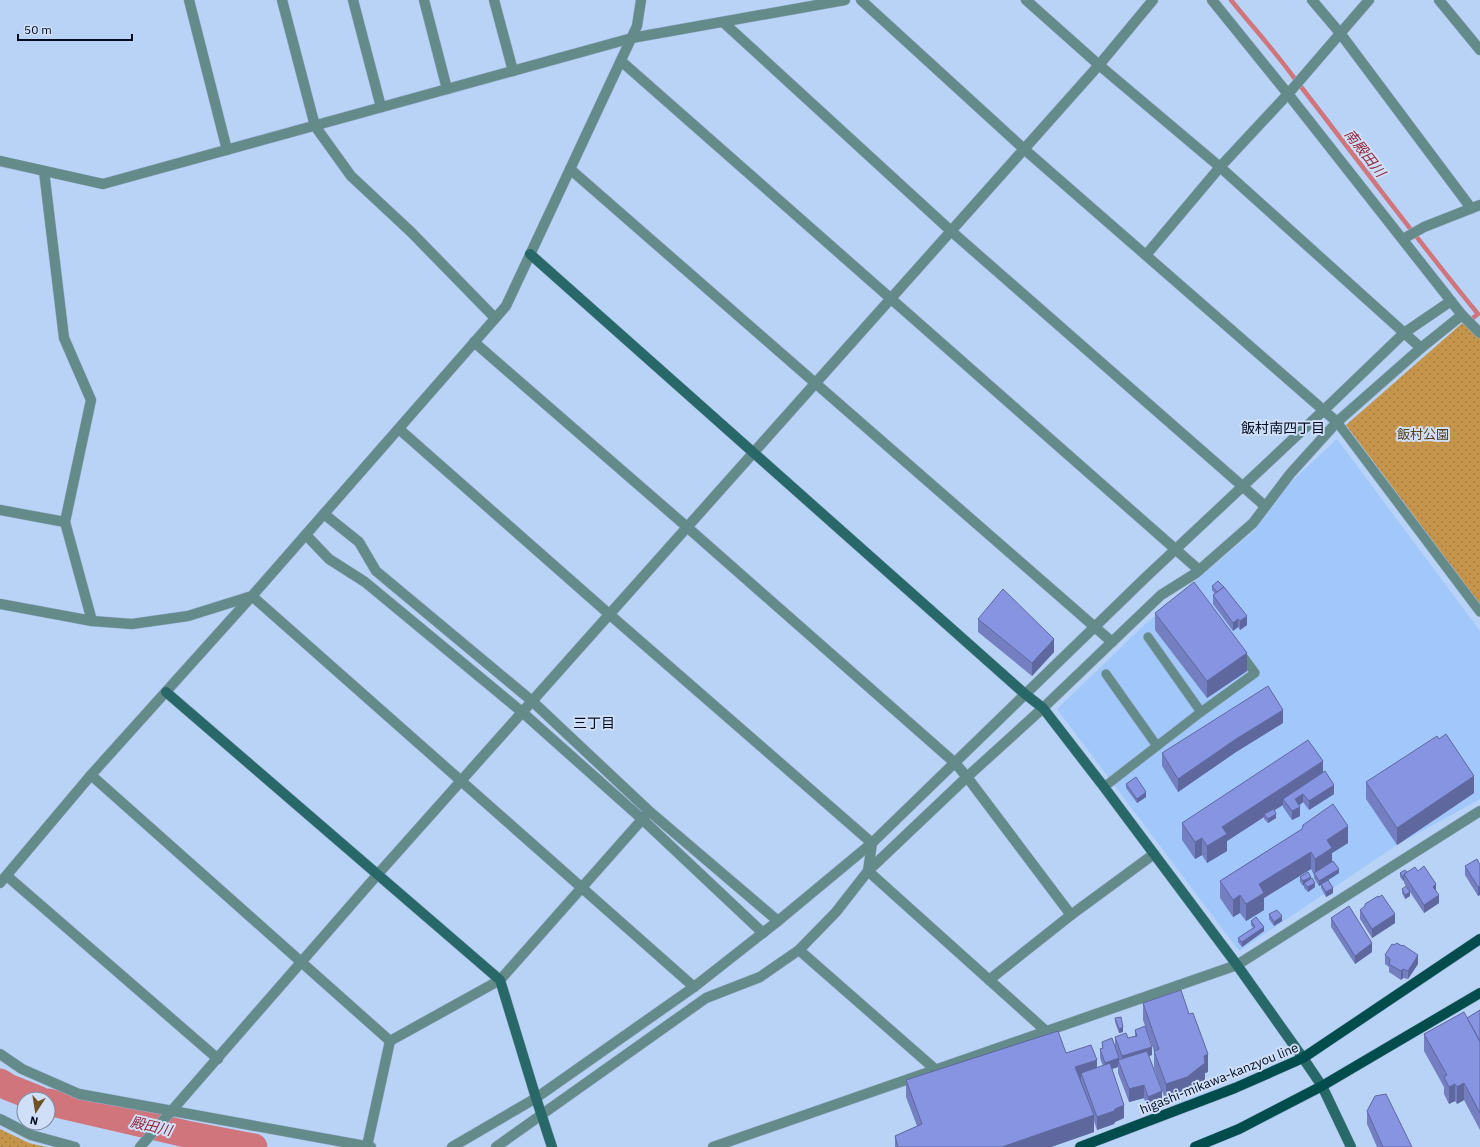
<svg xmlns="http://www.w3.org/2000/svg" width="1480" height="1147" font-family="'IBM Plex Sans','Noto Sans JP',sans-serif">
  <defs>
    <pattern id="park-dots" width="8" height="8" patternUnits="userSpaceOnUse"><rect width="8" height="8" fill="#c6954c"/><path d="M2 2h.1M6 6h.1" fill="none" stroke="#a87f42" stroke-width="1.8" stroke-linecap="round"/></pattern>
  </defs>
  <rect width="100%" height="100%" fill="#b9d3f6"/>
  <path fill="#a1c7fb" d="M1337 439 1480 631V799L1397 845 1239 951 1057 709 1142 627 1255 530 1289 484Z"/>
  <g fill="url(#park-dots)">
    <path d="M1467 319 1480 333V604L1346 425Z"/>
    <path d="M0 1129 29 1143 46 1147H0Z"/>
  </g>
  <g fill="none" stroke-linecap="round" stroke-linejoin="round">
    <path stroke="#d0757c" stroke-width="4.5" d="M1231 0C1251 25 1273 49 1292 75 1354 155 1414 236 1478 314L1473 318"/>
    <g stroke="#d0757c" stroke-width="27">
      <path d="M0 1082 8 1087 38 1099"/>
      <path d="M48 1102 186 1134 254 1147"/>
    </g>
    <defs>
      <g id="lane">
        <path d="M1337 422 1480 612"/>
        <path d="M1148 637 1201 712"/>
        <path d="M1106 674 1157 746"/>
        <path d="M1104 787 1201 712 1255 673 1241 654"/>
      </g>
      <g id="street">
        <path d="M189 0 227 150"/>
        <path d="M282 0 315 126 351 176 411 232 495 318"/>
        <path d="M353 0 381 107"/>
        <path d="M424 0 447 89"/>
        <path d="M494 0 513 71"/>
        <path d="M861 0 1024 149 1337 422"/>
        <path d="M1026 0 1099 65 1220 167 1421 348"/>
        <path d="M1212 0 1288 94 1462 315 1480 333"/>
        <path d="M1312 0 1340 33 1471 208"/>
        <path d="M1439 0 1480 50"/>
        <path d="M723 22 951 231 1265 506"/>
        <path d="M621 61 1199 570"/>
        <path d="M0 161 103 184 632 38 845 0"/>
        <path d="M570 169 1112 642"/>
        <path d="M44 171 64 338 91 400 65 522 92 621"/>
        <path d="M1403 239 1424 227 1480 205"/>
        <path d="M1146 255 1220 167 1288 94 1369 0"/>
        <path d="M474 342 687 527 955 763 967 777 1071 915"/>
        <path d="M399 429 609 614 872 843 868 871 1046 1031"/>
        <path d="M0 510 65 522"/>
        <path d="M324 514 359 542 376 571 532 701 649 811 778 921"/>
        <path d="M306 535 329 559 365 582 522 712 642 819 763 933"/>
        <path d="M0 604 92 621 132 624 188 616 252 596 694 987"/>
        <path d="M91 775 390 1041 367 1146"/>
        <path d="M7 876 218 1059"/>
        <path d="M0 883 91 775 252 596 506 306 637 26 641 0"/>
        <path d="M799 950 936 1070"/>
        <path d="M989 980 1071 915 1154 854"/>
        <path d="M390 1041 500 980 646 815"/>
        <path d="M0 1054 22 1069 79 1094 371 1147"/>
        <path d="M0 1119 31 1135 75 1147"/>
        <path d="M140 1147 378 874 1099 65 1153 0"/>
        <path d="M452 1147 536 1098 694 987 778 921 872 843 1146 577 1324 410 1404 333 1451 301"/>
        <path d="M496 1147 706 998 760 977 799 950 836 912 868 871 967 777 1043 708 1161 595 1196 573 1253 523 1290 474 1337 422 1421 348 1462 315"/>
        <path d="M713 1147 1237 965 1480 811"/>
      </g>
      <g id="secondary">
        <path d="M530 254 1025 694 1043 708 1104 787 1237 965 1303 1058 1322 1086 1351 1147"/>
        <path d="M166 692 500 980 536 1098 552 1147"/>
      </g>
      <g id="primary">
        <path d="M1080 1147 1235 1088 1303 1058 1480 939"/>
        <path d="M1195 1147 1239 1129 1322 1086 1480 993"/>
      </g>
    </defs>
    <use href="#lane" stroke="#98afcf" stroke-width="10"/>
    <use href="#street" stroke="#98afcf" stroke-width="11"/>
    <use href="#secondary" stroke="#98afcf" stroke-width="11"/>
    <use href="#primary" stroke="#98afcf" stroke-width="11"/>
    <use href="#lane" stroke="#648a8a" stroke-width="9"/>
    <use href="#street" stroke="#648a8a" stroke-width="10"/>
    <use href="#secondary" stroke="#286868" stroke-width="10"/>
    <use href="#primary" stroke="#014d4e" stroke-width="10"/>
  </g>
  <g fill="#747fc2">
    <path d="M1212 586 1247 625 1240 630 1238 627 1233 631 1213 604V595L1215 594 1212 590Z"/>
    <path d="M1155 613 1247 671 1207 698 1155 630Z"/>
    <path d="M978 619 1054 652 1032 676 978 632Z"/>
    <path d="M1283 723 1236 752 1178 792 1162 766V753Z"/>
    <path d="M1323 772 1334 794 1309 810 1303 802 1299 806 1300 816 1292 820 1283 807V805L1274 810 1276 818 1268 823 1264 819V817L1227 841V851L1207 863 1202 855 1195 859 1182 840V823Z"/>
    <path d="M1366 782 1474 793 1397 845 1366 799Z"/>
    <path d="M1126 784 1146 797 1137 803 1126 788Z"/>
    <path d="M1302 829 1348 843 1332 853V862L1339 873 1328 880 1333 893 1326 897 1321 888V885L1319 886 1314 878V875L1311 869 1264 898V910L1246 921 1240 913 1233 917 1220 898V881Z"/>
    <path d="M1480 865V895L1478 896 1465 875V866Z"/>
    <path d="M1418 871 1436 890 1439 903 1424 913 1404 883V880L1403 881 1400 877V873Z"/>
    <path d="M1300 877 1311 879 1315 887 1308 892 1304 888V885L1303 886 1300 882Z"/>
    <path d="M1402 889 1410 896 1405 899 1402 893Z"/>
    <path d="M1360 910 1395 923 1372 938 1360 919Z"/>
    <path d="M1269 914 1282 921 1274 926 1269 919Z"/>
    <path d="M1331 918 1372 952 1355 964 1331 927Z"/>
    <path d="M1251 921 1264 931 1242 947 1238 942V938L1253 928 1251 925Z"/>
    <path d="M1385 955 1418 964 1408 979 1403 978 1401 980 1389 972V967L1385 964Z"/>
    <path d="M1143 1003 1208 1072 1205 1073V1080L1187 1094 1166 1102 1154 1068V1051L1143 1020Z"/>
    <path d="M1480 1010V1130L1464 1100 1457 1104 1455 1101 1449 1104 1444 1094V1087L1424 1051V1034L1467 1018Z"/>
    <path d="M1115 1018 1123 1032 1119 1033 1115 1022Z"/>
    <path d="M1135 1030 1152 1055 1149 1056 1162 1104 1148 1110 1144 1098 1129 1102 1118 1073V1067L1112 1069 1124 1118 1115 1122 1114 1124 1097 1130 1094 1121V1132L1051 1147H895V1136L917 1126 906 1097V1080L1066 1053 1097 1068 1103 1066 1100 1058V1049H1102V1042L1115 1045V1037L1128 1038 1135 1036Z"/>
    <path d="M1367 1111 1412 1147H1377L1367 1124Z"/>
  </g>
  <g fill="#5e689e">
    <path d="M1247 616V625L1240 630V621Z"/>
    <path d="M1238 619V627L1233 631V623Z"/>
    <path d="M1054 639V652L1032 676V663Z"/>
    <path d="M1247 653V671L1207 698V681Z"/>
    <path d="M1283 710V723L1236 752 1178 792V779L1236 739Z"/>
    <path d="M1323 761V778L1283 799V805L1265 816 1264 814V817L1227 841V851L1207 863V846L1222 827Z"/>
    <path d="M1474 776V793L1397 845V828Z"/>
    <path d="M1334 785V794L1309 810V801Z"/>
    <path d="M1146 792V797L1137 803V799Z"/>
    <path d="M1303 794V802L1295 808V799Z"/>
    <path d="M1300 807V816L1292 820V811Z"/>
    <path d="M1276 814V818L1268 823V819Z"/>
    <path d="M1348 826V843L1332 853V865L1315 874V859L1327 840Z"/>
    <path d="M1202 838V855L1195 859V842Z"/>
    <path d="M1311 852V869L1264 898V910L1246 921V904L1259 884Z"/>
    <path d="M1339 869V873L1319 886V881Z"/>
    <path d="M1404 876V880L1403 881V877Z"/>
    <path d="M1311 877V881L1304 883V885L1303 886V881Z"/>
    <path d="M1315 883V887L1308 892V887Z"/>
    <path d="M1436 884V893L1433 887Z"/>
    <path d="M1480 886V895L1478 896V887Z"/>
    <path d="M1333 888V893L1326 897V892Z"/>
    <path d="M1410 892V896L1405 899V895Z"/>
    <path d="M1240 895V913L1233 917V900Z"/>
    <path d="M1439 895V903L1424 913V905Z"/>
    <path d="M1395 914V923L1372 938V929Z"/>
    <path d="M1282 916V921L1274 926V922Z"/>
    <path d="M1264 927V931L1242 947V942Z"/>
    <path d="M1372 943V952L1355 964V956Z"/>
    <path d="M1418 955V964L1408 979V971Z"/>
    <path d="M1403 969V978L1401 980V971Z"/>
    <path d="M1123 1027V1032L1119 1033V1029Z"/>
    <path d="M1152 1047V1055L1122 1065V1056Z"/>
    <path d="M1208 1054V1072L1205 1073V1080L1187 1094 1166 1102V1084L1204 1056Z"/>
    <path d="M1119 1058V1063L1118 1060V1067L1105 1071V1063Z"/>
    <path d="M1097 1060V1077L1081 1073V1082L1075 1067Z"/>
    <path d="M1464 1083V1100L1457 1104V1087Z"/>
    <path d="M1455 1084V1101L1449 1104V1087Z"/>
    <path d="M1144 1085V1098L1129 1102V1089Z"/>
    <path d="M1162 1091V1104L1148 1110V1097Z"/>
    <path d="M1124 1105V1118L1115 1122 1114 1124 1097 1130V1117Z"/>
    <path d="M1094 1115V1132L1051 1147H1002Z"/>
  </g>
  <g fill="#8794e1" stroke="#5e689e">
    <path d="M1218 581 1224 587 1217 592 1212 586Z"/>
    <path d="M1194 582 1247 653 1207 681 1155 613Z"/>
    <path d="M1224 587 1247 616 1240 621 1238 619 1233 623 1213 595Z"/>
    <path d="M1003 589 1054 639 1032 663 978 619Z"/>
    <path d="M1268 686 1283 710 1236 739 1178 779 1162 753Z"/>
    <path d="M1446 734 1474 776 1397 828 1366 782 1437 736 1439 739Z"/>
    <path d="M1308 740 1323 761 1222 827 1227 834 1207 846 1202 838 1195 842 1182 823Z"/>
    <path d="M1325 771 1334 785 1309 801 1303 794 1295 799 1300 807 1292 811 1283 799Z"/>
    <path d="M1136 777 1146 792 1137 799 1126 784Z"/>
    <path d="M1333 804 1348 826 1327 840 1332 848 1315 859 1311 852 1259 884 1264 893 1246 904 1240 895 1233 900 1220 881 1302 829 1303 825Z"/>
    <path d="M1274 809 1276 814 1268 819 1264 814Z"/>
    <path d="M1477 859 1480 865V886L1478 887 1465 866Z"/>
    <path d="M1333 861 1339 869 1319 881 1314 873Z"/>
    <path d="M1424 866 1436 884 1433 887 1439 895 1424 905 1404 874 1415 867 1418 871Z"/>
    <path d="M1405 870 1407 872 1404 874V876L1403 877 1400 873Z"/>
    <path d="M1308 872 1311 877 1303 881 1300 877Z"/>
    <path d="M1312 878 1315 883 1308 887 1304 883Z"/>
    <path d="M1328 880 1333 888 1326 892 1321 884Z"/>
    <path d="M1406 886 1410 892 1405 895 1402 889Z"/>
    <path d="M1382 895 1395 914 1372 929 1360 910 1365 906V904L1378 896 1379 897Z"/>
    <path d="M1349 906 1372 943 1355 956 1331 918Z"/>
    <path d="M1277 910 1282 916 1274 922 1269 914Z"/>
    <path d="M1256 917 1264 927 1242 942 1238 938 1255 927 1251 921Z"/>
    <path d="M1397 943 1402 946 1403 945 1418 955 1408 971 1403 969 1401 971 1389 964 1390 959 1385 955 1392 944 1394 945Z"/>
    <path d="M1181 990 1189 1014 1193 1013 1208 1054 1204 1056 1205 1063 1187 1077 1166 1084 1154 1051 1159 1049 1143 1003Z"/>
    <path d="M1480 1010V1041L1467 1018Z"/>
    <path d="M1464 1012 1480 1042V1113L1464 1083 1457 1087 1455 1084 1449 1087 1444 1077 1447 1075 1424 1034Z"/>
    <path d="M1121 1017 1123 1027 1119 1029 1115 1018Z"/>
    <path d="M1145 1026 1152 1047 1122 1056 1115 1037 1126 1033 1128 1038 1137 1036 1135 1030Z"/>
    <path d="M1058 1031 1066 1053 1091 1045 1097 1060 1075 1067 1094 1115 1002 1147H898L895 1136 922 1124 906 1080Z"/>
    <path d="M1112 1038 1119 1058 1105 1063 1100 1049 1103 1048 1102 1042Z"/>
    <path d="M1147 1051 1162 1091 1148 1097 1144 1085 1129 1089 1118 1060Z"/>
    <path d="M1110 1063 1124 1105 1115 1109 1114 1111 1097 1117 1081 1073Z"/>
    <path d="M1386 1094 1412 1147H1383L1367 1111 1375 1096Z"/>
  </g>
  <g text-anchor="middle" stroke-width="4" stroke-linejoin="round" paint-order="stroke">
    <g font-size="13" fill="#56401e" stroke="#cedff7">
      <text x="1423" y="439">飯村公園</text>
    </g>
    <g font-size="13" fill="#010b1f" stroke="#cedff7">
      <text transform="translate(1219 1078) rotate(-22)" y="5">higashi-mikawa-kanzyou line</text>
    </g>
    <g font-size="14" font-style="italic" fill="#942638" stroke="#cedff7">
      <text transform="translate(1365 153) rotate(52)" y="5">南殿田川</text>
      <text transform="translate(151 1126) rotate(13)" y="5">殿田川</text>
    </g>
    <g font-size="14" fill="#010b1f" stroke="#cedff7">
      <text x="1283" y="433">飯村南四丁目</text>
      <text x="594" y="728">三丁目</text>
    </g>
  </g>
  <g transform="translate(36 1111) rotate(192)"><circle r="19" fill="#cedff7" stroke="#7c8aa1"/>
  <path d="M0-3L7 15L0 10L-7 15Z" fill="#6e5125"/>
  <text y="-6" font-size="11" font-weight="bold" text-anchor="middle" fill="#010b1f">N</text>
  </g>
  <path d="M18 34v6h114v-6" fill="none" stroke="#010b1f" stroke-width="2"/>
  <text x="24" y="34" font-size="12" fill="#010b1f" stroke="#cedff7" stroke-width="3" paint-order="stroke">50 m</text>
</svg>
